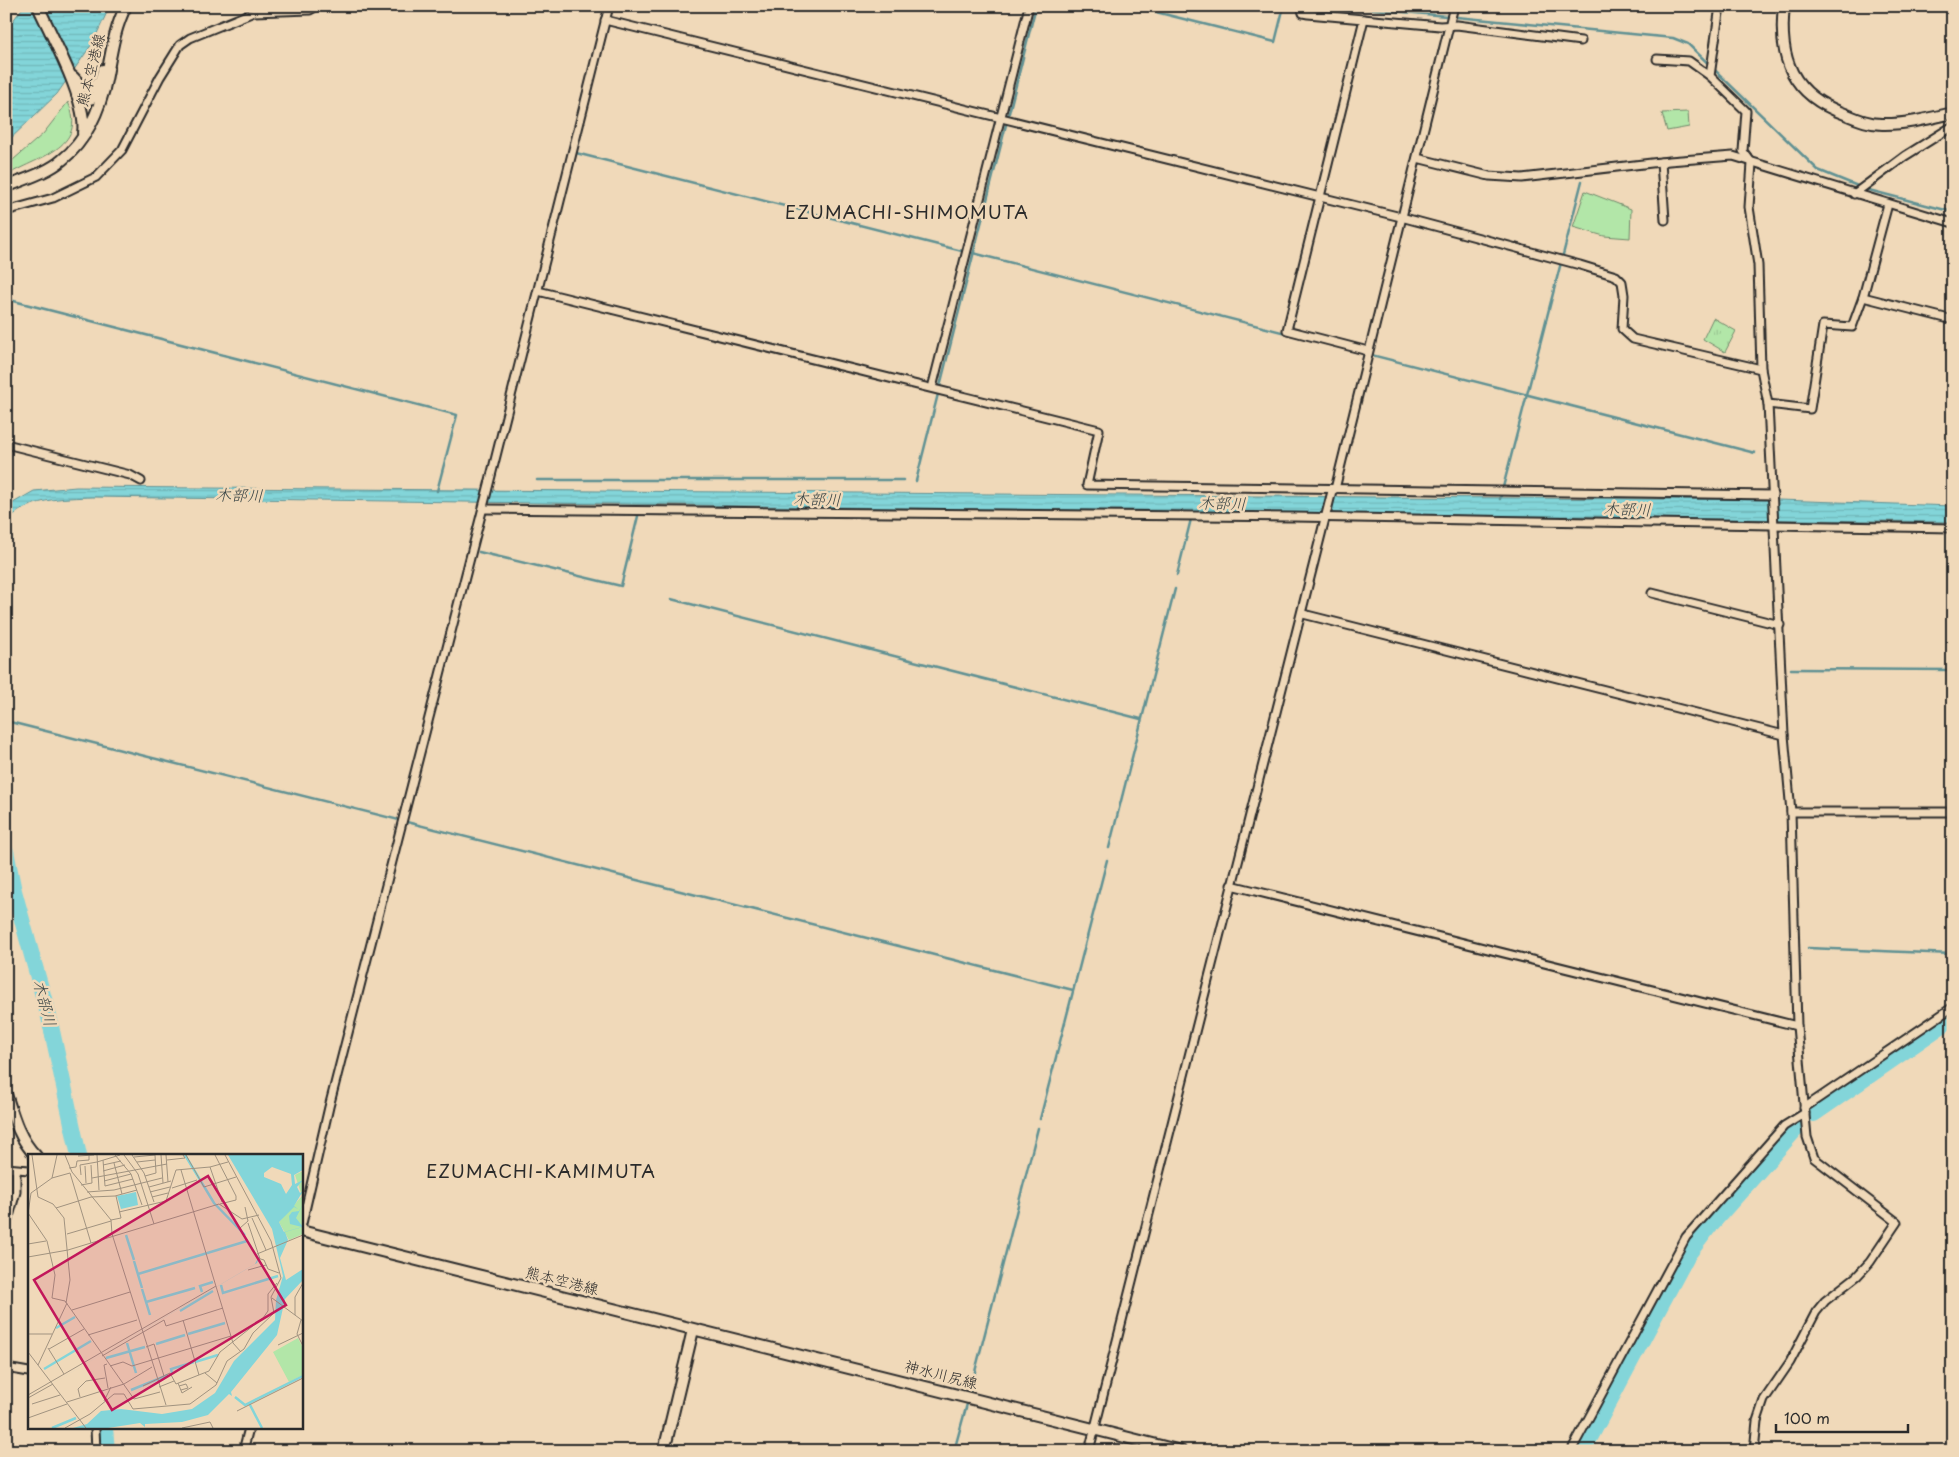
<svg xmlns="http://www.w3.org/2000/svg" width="1959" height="1457" font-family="'Playpen Sans','Klee One',sans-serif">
  <defs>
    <pattern id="grass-tufts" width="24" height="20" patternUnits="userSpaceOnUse" patternTransform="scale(1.25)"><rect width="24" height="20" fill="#b2e6a8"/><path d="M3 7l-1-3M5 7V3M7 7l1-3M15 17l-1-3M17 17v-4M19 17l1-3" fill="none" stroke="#99c591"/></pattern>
    <pattern id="water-rules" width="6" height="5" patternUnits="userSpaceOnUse" patternTransform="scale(1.25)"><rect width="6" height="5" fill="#83d5d9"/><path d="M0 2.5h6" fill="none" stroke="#71b7ba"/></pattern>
  </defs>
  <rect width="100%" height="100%" fill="#f0d9b9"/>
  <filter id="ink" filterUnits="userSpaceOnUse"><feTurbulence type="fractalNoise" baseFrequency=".02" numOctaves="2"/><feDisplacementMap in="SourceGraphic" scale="10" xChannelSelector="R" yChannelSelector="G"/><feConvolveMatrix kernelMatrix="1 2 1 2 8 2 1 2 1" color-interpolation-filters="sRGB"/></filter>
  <g filter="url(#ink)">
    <path fill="url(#grass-tufts)" stroke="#6e886a" d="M1713 318 1736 331 1725 352 1703 339Z"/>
    <g fill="#b2e6a8" stroke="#6e886a">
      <path d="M68 102C89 149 35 157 6 176V166L43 134Z"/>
      <path d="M1688 112 1689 127 1667 131 1662 113Z"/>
      <path d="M1585 191 1631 209 1630 238 1604 236 1573 227Z"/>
    </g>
    <g fill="url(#water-rules)" stroke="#609193">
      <path d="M24 6H110L92 44 57 94 6 143V30Z"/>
      <path d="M76 487 1779 500 1953 506V522L92 497C65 498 24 498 6 523V507L34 491Z"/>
    </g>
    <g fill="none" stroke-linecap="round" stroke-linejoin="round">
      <g stroke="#609193" stroke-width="2.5">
        <path d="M1132 6 1275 42 1284 6"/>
        <path d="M1342 6 1673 38 1688 44 1818 170 1860 187"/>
        <path d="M576 153 962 251"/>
        <path d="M1865 189 1953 212"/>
        <path d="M973 253 1755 453"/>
        <path d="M6 299 457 415 437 491"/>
        <path d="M537 480H903"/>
        <path d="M916 481 1036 6"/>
        <path d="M1500 499 1582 181"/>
        <path d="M479 552 621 586 639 512"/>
        <path d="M1177 575 1191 519"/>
        <path d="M671 599 1141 719"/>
        <path d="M1791 669 1953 670"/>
        <path d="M6 721 1073 990"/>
        <path d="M1109 848 1175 589"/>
        <path d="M1808 948 1953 954"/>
        <path d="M1040 1119 1107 860"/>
        <path d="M970 1391 1038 1128"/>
        <path d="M954 1451 967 1404"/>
      </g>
      <g stroke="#83d5d9" stroke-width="16">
        <path d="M6 851 14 891 49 1017 79 1156"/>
        <path d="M1814 1114 1953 1018"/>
        <path d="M105 1428 107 1451"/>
        <path d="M1583 1451 1687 1256 1709 1227 1797 1128"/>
      </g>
      <defs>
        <g id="minor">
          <path d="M1301 6 1303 13 1308 14 1440 26 1457 25 1581 41"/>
          <path d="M1720 6 1710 76 1746 111 1743 151 1752 163 1749 207 1758 265 1761 369 1768 404 1784 735 1791 812 1797 1026 1807 1137 1814 1158 1897 1222 1870 1262 1857 1276 1825 1301 1816 1312 1790 1362 1764 1400 1757 1421 1754 1451"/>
          <path d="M1364 19 1287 330 1368 351"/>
          <path d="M605 20 1401 217 1580 265 1616 276 1622 282 1624 295 1622 329 1633 339 1761 369"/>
          <path d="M1657 59 1689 61 1710 76"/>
          <path d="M1417 158 1489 176 1522 178 1669 161 1733 156 1953 223"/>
          <path d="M1661 162 1665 220"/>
          <path d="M1854 194 1905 156 1953 126"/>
          <path d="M6 211 53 198 96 177 122 150 160 77 180 45 190 38 254 12 310 10 317 6"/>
          <path d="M538 291 1099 430 1087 485 1773 495"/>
          <path d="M1863 297 1953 320"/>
          <path d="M932 388 1029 6"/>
          <path d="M1768 404 1810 409 1823 325 1852 327 1863 297 1888 204"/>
          <path d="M6 444 130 475 141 481"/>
          <path d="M483 509 1295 517 1953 528"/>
          <path d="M1652 593 1780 625"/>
          <path d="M1303 614 1784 735"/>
          <path d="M1791 812H1953"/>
          <path d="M1231 885 1797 1026"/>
          <path d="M1804 1108 1953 1007"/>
          <path d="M6 1168 29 1170"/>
          <path d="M6 1227 16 1192V1171"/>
          <path d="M301 1228 329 1107 489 484 609 6"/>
          <path d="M6 1368 29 1372"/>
          <path d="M95 1428 96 1451"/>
          <path d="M243 1451 249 1428"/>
          <path d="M1089 1451 1332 491 1335 489 1454 6"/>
          <path d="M1571 1451 1686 1237 1784 1126 1805 1113"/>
        </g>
        <g id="secondary">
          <path d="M38 6C52 37 88 102 83 133"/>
          <path d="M1784 6C1778 59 1792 95 1845 114 1857 119 1871 125 1885 124 1908 124 1931 118 1953 113"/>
          <path d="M73 77 82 87 92 88 100 80 103 70"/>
          <path d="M77 95C88 104 96 97 104 89"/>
          <path d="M6 187C24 179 47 173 62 160 86 141 100 110 106 80 111 55 114 29 126 6"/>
          <path d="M6 1094C13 1116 19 1139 36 1156"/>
          <path d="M301 1231 1181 1451"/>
          <path d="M664 1451 693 1330"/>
        </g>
      </defs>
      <use href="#minor" stroke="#2b2b2b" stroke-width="11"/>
      <use href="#secondary" stroke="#2b2b2b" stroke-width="14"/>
      <use href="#minor" stroke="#f0d9b9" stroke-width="7"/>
      <use href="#secondary" stroke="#f0d9b9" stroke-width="10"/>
    </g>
  </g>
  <g text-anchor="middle" stroke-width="5" stroke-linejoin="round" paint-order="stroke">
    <g font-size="15" fill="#2b2b2b" stroke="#f0d9b9">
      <text transform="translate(91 70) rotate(-76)" y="5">熊本空港線</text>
      <text transform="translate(562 1281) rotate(14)" y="5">熊本空港線</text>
      <text transform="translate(941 1375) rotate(14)" y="5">神水川尻線</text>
    </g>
    <g font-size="16" font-style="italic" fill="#384445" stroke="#f0d9b9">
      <text transform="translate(239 495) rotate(1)" y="6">木部川</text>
      <text transform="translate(817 499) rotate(1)" y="6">木部川</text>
      <text transform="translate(1222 503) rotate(1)" y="6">木部川</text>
      <text transform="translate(1627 509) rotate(1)" y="6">木部川</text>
      <text transform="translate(45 1003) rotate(75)" y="6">木部川</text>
    </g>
    <g font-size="18" letter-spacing="1" fill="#2b2b2b" stroke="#f0d9b9">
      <text x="907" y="219">EZUMACHI-SHIMOMUTA</text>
      <text x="541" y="1178">EZUMACHI-KAMIMUTA</text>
    </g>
  </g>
  <g transform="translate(28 1154)">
    <rect width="275" height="275" fill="#f0d9b9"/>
    <path d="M275 17V80L261 86 251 68 274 42 267 21ZM270 184 275 194V221L261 228 245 198Z" fill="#b2e6a8"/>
    <path d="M200 1H275V16L266 21 267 30 275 26 269 33 272 39 275 37 266 52 270 55 266 53 251 68 256 78 274 73 262 70 261 62 264 58 271 57 275 50 268 64 275 73 257 78 260 86 252 104 258 126 275 115V126L257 145 249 181 203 238 204 242 201 240 180 261 154 268 117 270V273L112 269 80 274H45L59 270 73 257 93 255 134 260 164 255 187 239 206 207 247 166 248 146 255 122 244 75ZM244 13 263 20 264 31 258 40 253 30 236 23V19ZM108 38 110 51 93 55 89 42ZM215 78 231 104 229 109 0 244 227 110 230 104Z" fill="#83d5d9" fill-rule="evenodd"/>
    <path fill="none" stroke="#83d5d9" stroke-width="2.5" d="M157 1 186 49 217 81M98 81 106 106M106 107 114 134M110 120 219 87M193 131 195 139 250 122M114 135 122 161M174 138 172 132 185 128M118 148 167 134M152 157 185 137M28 174 47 163M160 180 197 169M99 189 108 219M128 190 157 181M78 204 117 193M167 208 190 201M16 215 63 187M144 219 143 215 166 208M103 236 140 221M207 243 217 251 275 222M221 249 234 274M24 274 48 264"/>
    <path fill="none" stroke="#a19380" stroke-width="1" d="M4 1 10 43 25 50 36 64 42 126 38 149M37 1 44 18 83 66 84 80 138 251M69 1 71 36M87 1 103 20 114 51M96 1 110 20 126 70M104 1 116 19 126 48M133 1 135 29M138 1 140 28M158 1 176 33 208 23M187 1 208 42V46L192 50M50 2 66 1M106 3 127 1M75 6 77 32 105 25M139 6 157 4 155 1M69 8 92 1M109 8 127 6M86 9 94 40M75 11 93 7M57 12 58 29M182 13 194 48M41 14 48 13 49 7 61 6V1M153 16 205 189 213 198M75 17 97 11M42 19 63 89M53 21 52 11 69 8M117 22 128 19 127 1M24 24 29 1M64 24 139 10M76 27 103 20M53 31 64 29 63 11M121 33 143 27M144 34 169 26M59 38 86 36 134 24M122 38 142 33M63 43 87 42 109 36M124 43 140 39M28 54 63 43M91 58 138 47 148 16 182 13 200 8M0 59 19 87 27 121 24 144 37 147 106 245 132 238M0 60 3 39 24 24 42 19M224 64 238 96M83 66 93 64 88 42M220 69 232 105M212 74 220 67 217 53M39 80 83 67M0 90 18 87M229 100 275 81M0 103 40 96 191 50 214 65 231 61M229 104 236 106 240 115 251 119M220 116 238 111M244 144 275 167M44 156 102 138M267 161V143L275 129M155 166 171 221M273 166 269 180 275 192M0 180H24M60 181 109 166M250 191 275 179M118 193 126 190 136 222M20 194 36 220M21 195 56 175M0 198 58 274M74 202 136 166 138 172 195 154M79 210 76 211 80 234M10 211 39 149M82 212 95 208 104 212 203 182M177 219 189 229M150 229 154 239 164 233M115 232 142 219 148 230 181 217 192 198 235 164 240 157V140L249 129M151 232 158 230 160 234 153 236M131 233 146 227M0 241 188 132M52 243 50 235 58 227 77 224M0 244 25 230M76 247 83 233M39 248 96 230 124 213M4 250 32 241M209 257 275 224M0 264 39 250M37 274 62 260 86 240H96L105 255 162 250 188 231 199 207 216 195 225 179 246 159 243 143 253 124 243 87 197 1M154 274 182 268 185 274"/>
    <path fill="#c2185b" fill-opacity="0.15" stroke="#c2185b" stroke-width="2.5" d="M180 22 258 151 84 256 6 126Z"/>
    <rect width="275" height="275" fill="none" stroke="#2b2b2b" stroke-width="2.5"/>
  </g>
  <rect width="1959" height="1457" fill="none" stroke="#f0d9b9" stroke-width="25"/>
  <rect x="12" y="12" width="1934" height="1432" fill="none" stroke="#2b2b2b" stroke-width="2" filter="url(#ink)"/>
  <path d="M1776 1424v8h132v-8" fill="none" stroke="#2b2b2b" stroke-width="2.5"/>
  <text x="1784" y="1424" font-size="15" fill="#2b2b2b" stroke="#f0d9b9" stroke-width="4" paint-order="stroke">100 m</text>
</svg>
